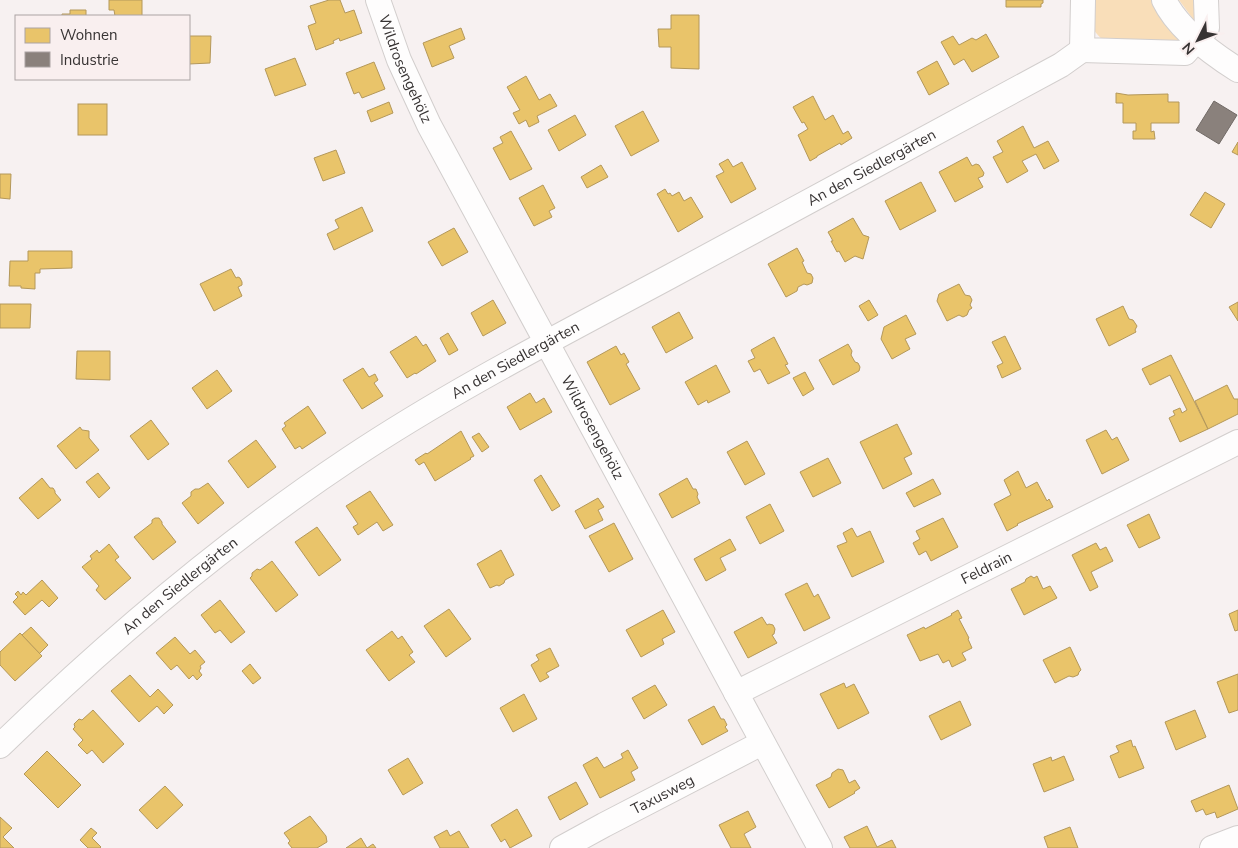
<svg xmlns="http://www.w3.org/2000/svg" width="1238" height="848" font-family="'Nunito Sans',sans-serif">
  <rect width="100%" height="100%" fill="#f7f1f1"/>
  <g fill="#f9deb9">
    <path d="M1091 0H1153L1181 41 1102 39C1088 27 1091 17 1091 0Z"/>
    <path d="M1179 0H1199L1196 23Z"/>
  </g>
  <g fill="#e9c46a" stroke="#b4985a">
    <path d="M109 0H142V16H115L114 10H109Z"/>
    <path d="M329 0H340L345 13 354 10 362 33 340 41 339 38 333 41 334 43 316 50 308 26 316 23 310 6Z"/>
    <path d="M1006 0H1043V3L1041 4V7H1006Z"/>
    <path d="M70 10H86V16H62V14H70Z"/>
    <path d="M671 15H699V69L671 68V47H659L658 29H671Z"/>
    <path d="M461 28 465 39 449 46 454 58 432 67 423 43Z"/>
    <path d="M986 34 999 57 972 72 964 59 954 65 941 42 953 36 959 45 972 38 976 40Z"/>
    <path d="M189 36H211L210 63 189 64Z"/>
    <path d="M295 58 306 85 275 96 265 69Z"/>
    <path d="M937 61 949 84 929 95 917 72Z"/>
    <path d="M374 62 385 89 362 98 359 92 354 94 346 73Z"/>
    <path d="M526 76 539 100 550 94 557 106 537 116 539 122 529 127 526 120 519 124 513 113 520 110 507 87Z"/>
    <path d="M1116 93 1128 95 1168 94V102H1179V123H1151V132L1154 131 1155 139H1133V131H1136V123H1123V103H1116Z"/>
    <path d="M813 96 825 120 833 115 843 134 848 131 852 138 841 145 840 143 817 156V157L810 161 798 135 808 129 804 122 802 123 793 107Z"/>
    <path d="M389 102 393 113 371 122 367 111Z"/>
    <rect x="78" y="104" width="29" height="31"/>
    <path d="M643 111 659 141 631 156 615 126Z"/>
    <path d="M575 115 586 135 559 151 548 130Z"/>
    <path d="M1023 126 1034 148 1048 141 1059 161 1044 169 1036 154 1022 161 1028 171 1007 183 993 157 1003 152 997 141Z"/>
    <path d="M511 131 532 169 510 180 493 148 503 143 500 137Z"/>
    <path d="M1238 142V155L1232 152Z"/>
    <path d="M336 150 345 173 323 181 314 158Z"/>
    <path d="M967 157 972 166 976 164 979 165 984 173 983 176 978 178 983 187 955 202 939 172Z"/>
    <path d="M728 159 733 167 742 162 756 189 731 203 716 176 724 172 719 164Z"/>
    <path d="M601 165 608 177 587 188 581 177Z"/>
    <path d="M0 174H11L10 199 0 198Z"/>
    <path d="M921 182 936 211 900 230 885 201Z"/>
    <path d="M543 185 555 208 549 211 552 217 534 226 519 198Z"/>
    <path d="M665 189 668 194 670 193 672 196 679 192 684 201 691 197 703 217 678 232 657 194Z"/>
    <path d="M1205 192 1225 204 1211 228 1190 215Z"/>
    <path d="M362 207 373 231 334 250 327 234 339 228 335 220Z"/>
    <path d="M853 218 863 235 869 237 863 259 855 256 845 262 839 251 837 252 831 241H833L828 232Z"/>
    <path d="M454 228 468 252 442 266 428 242Z"/>
    <path d="M797 248 804 261 802 262 807 273 811 274 813 278 812 283 807 285 804 284 798 287 797 291 786 297 768 264Z"/>
    <path d="M28 251H72V268L40 269V273H35V289L21 288V286H9L10 261H28Z"/>
    <path d="M231 269 236 278 238 277 240 278 242 282V285L238 287 242 296 214 311 200 284Z"/>
    <path d="M959 284 965 295 970 296 972 300 970 305 972 308 969 310 967 315 963 317 959 315 947 321 937 301 939 294Z"/>
    <path d="M493 300 506 323 483 336 471 313Z"/>
    <path d="M869 300 878 315 868 321 859 306Z"/>
    <path d="M1238 302V321L1229 307Z"/>
    <path d="M0 304H31L30 328H0Z"/>
    <path d="M1123 306 1129 319 1133 320 1137 326 1135 330 1136 332 1109 346 1096 319Z"/>
    <path d="M679 312 693 338 666 353 652 327Z"/>
    <path d="M906 315 916 334 905 339 910 349 892 359 881 339 884 327Z"/>
    <path d="M448 333 458 350 449 355 440 338Z"/>
    <path d="M416 336 423 346 426 344 436 361 416 374 415 373 407 378 390 352Z"/>
    <path d="M1005 336 1021 369 1002 378 997 366 1003 363 992 342Z"/>
    <path d="M774 337 788 364 785 365 790 373 768 384 760 369 754 372 748 361 755 358 751 350Z"/>
    <path d="M848 344 852 351 851 355 855 362 858 363 860 367 859 371 833 385 819 360Z"/>
    <path d="M616 346 621 355 624 353 629 362 626 364 640 389 610 405 587 362Z"/>
    <path d="M77 351H110V380L76 379Z"/>
    <path d="M1171 355 1208 429 1180 442 1169 418 1175 415 1173 411 1180 408 1182 413 1187 410 1170 375 1150 385 1142 369Z"/>
    <path d="M716 365 730 392 708 403 707 400 698 405 685 382Z"/>
    <path d="M363 368 369 377 375 374 378 380 374 383 383 396 362 409 343 380Z"/>
    <path d="M217 370 232 391 207 409 192 388Z"/>
    <path d="M805 372 814 389 803 396 793 378Z"/>
    <path d="M1227 385 1234 399H1238V414L1208 429 1195 401Z"/>
    <path d="M530 393 536 403 544 398 552 412 520 430 507 407Z"/>
    <path d="M308 406 326 433 302 449 300 446 295 449 282 429 286 426 284 423Z"/>
    <path d="M151 420 169 444 148 460 130 436Z"/>
    <path d="M897 424 912 454 904 458 912 474 883 489 860 442Z"/>
    <path d="M80 427 82 430 89 431V438L99 450 76 469 57 446Z"/>
    <path d="M1106 430 1112 440 1117 437 1129 460 1102 474 1086 440Z"/>
    <path d="M461 431 474 456 470 458 471 459 435 481 424 462 419 465 415 460 426 453 427 454Z"/>
    <path d="M479 433 489 447 482 452 472 437Z"/>
    <path d="M256 440 276 467 248 488 228 461Z"/>
    <path d="M747 441 765 474 745 485 727 452Z"/>
    <path d="M828 458 841 483 813 497 800 472Z"/>
    <path d="M1018 471 1026 488 1037 482 1047 501 1049 499 1053 507 1017 524 1018 525 1007 531 994 504 1011 495 1004 480Z"/>
    <path d="M98 473 110 488 99 498 86 482Z"/>
    <path d="M541 475 560 506 552 511 534 480Z"/>
    <path d="M42 478 50 488H53L55 491V493L61 500 38 519 19 498Z"/>
    <path d="M687 478 693 489H696L698 494 697 497 700 503 672 518 659 494Z"/>
    <path d="M933 479 941 494 914 507 906 493Z"/>
    <path d="M208 483 224 503 198 524 182 503 191 496V492L195 489H199Z"/>
    <path d="M370 491 393 525 383 531 377 522 358 535 353 527 358 524 346 506Z"/>
    <path d="M598 498 604 507 598 510 603 520 585 529 575 511Z"/>
    <path d="M770 504 784 531 760 544 746 517Z"/>
    <path d="M1149 514 1160 538 1139 548 1127 525Z"/>
    <path d="M155 518H159L162 522V524L176 542 153 560 134 537 152 523V520Z"/>
    <path d="M943 518 958 547 931 561 926 551 919 555 913 543 920 539 916 531Z"/>
    <path d="M614 523 633 559 609 572 589 536Z"/>
    <path d="M317 527 341 560 319 576 295 542Z"/>
    <path d="M852 528 857 537 870 531 884 562 852 577 837 546 847 542 843 533Z"/>
    <path d="M730 539 736 550 720 558 726 570 706 581 694 559Z"/>
    <path d="M1096 543 1100 550 1106 547 1113 561 1091 572 1098 587 1090 591 1072 555Z"/>
    <path d="M109 544 119 557 115 560 131 578 105 600 96 590 99 586 82 567 92 559 90 556 97 550 99 553Z"/>
    <path d="M501 550 514 575 505 580 504 583 499 586 497 585 490 588 477 564Z"/>
    <path d="M272 561 298 595 276 612 250 578 252 576V573L257 569 260 570Z"/>
    <path d="M1031 576 1034 578 1037 576 1043 589 1050 586 1057 598 1024 615 1011 589 1025 582 1026 579Z"/>
    <path d="M42 580 58 598 49 607 42 600 25 615 13 602 18 597 15 594 18 591 21 595 23 592 26 595Z"/>
    <path d="M807 583 814 597 818 594 830 618 804 631 785 594Z"/>
    <path d="M220 600 245 632 231 643 220 630 215 633 201 615Z"/>
    <path d="M449 609 471 639 446 657 424 626Z"/>
    <path d="M663 610 675 632 662 639 664 644 641 657 626 630Z"/>
    <path d="M958 610 962 618 959 619 969 638 968 639 972 648 962 653 966 660 952 667 949 660 943 663 938 654 920 661 907 635 924 627 925 629 952 615 951 614Z"/>
    <path d="M1238 610V630L1235 631 1229 614Z"/>
    <path d="M762 617 767 625 769 624 773 625 775 629 774 634 772 635 777 643 748 658 734 632Z"/>
    <path d="M31 627 48 645 39 654 22 635Z"/>
    <path d="M392 631 398 639 402 636 413 652 409 655 415 662 389 681 366 650Z"/>
    <path d="M20 633 42 656 15 681 0 665V652Z"/>
    <path d="M175 637 190 654 195 650 205 662 200 666 201 668 199 671 202 675 197 680 193 675 189 679 177 665 171 670 156 653Z"/>
    <path d="M1070 647 1081 670 1079 672 1078 675 1073 677 1069 676 1055 683 1043 660Z"/>
    <path d="M550 648 559 666 546 673 549 677 540 682 531 665 539 660 536 655Z"/>
    <path d="M250 664 261 678 253 684 242 671Z"/>
    <path d="M1238 674V710L1229 713 1217 682Z"/>
    <path d="M130 675 150 697 158 689 173 705 164 714 157 706 139 722 111 691Z"/>
    <path d="M844 683 846 688 854 684 869 713 838 729 820 694Z"/>
    <path d="M655 685 667 705 644 719 632 698Z"/>
    <path d="M524 694 537 719 513 732 500 708Z"/>
    <path d="M960 701 971 725 941 740 929 716Z"/>
    <path d="M714 706 721 719H724L727 725 725 727 728 731 702 745 688 720Z"/>
    <path d="M93 710 124 744 103 763 92 750 87 754 78 745 83 740 73 729 75 727 74 724 79 719 82 720Z"/>
    <path d="M1195 710 1206 737 1176 750 1165 722Z"/>
    <path d="M1131 740 1133 747 1135 746 1144 768 1119 778 1110 756 1119 752 1116 746Z"/>
    <path d="M628 750 638 768 631 772 635 780 600 798 583 765 597 757 604 768 623 758 621 754Z"/>
    <path d="M47 751 81 785 58 808 24 774Z"/>
    <path d="M1064 756 1074 780 1044 792 1033 764 1051 757 1052 761Z"/>
    <path d="M408 758 423 783 403 795 388 770Z"/>
    <path d="M838 769 843 770 849 783 855 780 860 788 854 792 855 793 829 808 816 785 831 777 832 773Z"/>
    <path d="M576 782 588 804 560 820 548 797Z"/>
    <path d="M1229 785 1238 809 1217 818 1215 812 1206 815 1203 809 1196 812 1191 801Z"/>
    <path d="M165 786 183 805 157 829 139 810Z"/>
    <path d="M517 809 532 836 510 848 505 839 501 842 491 825Z"/>
    <path d="M748 811 756 827 744 834 751 848H731L719 825Z"/>
    <path d="M310 816 326 836 327 842 317 848H292L288 843 290 841 284 833Z"/>
    <path d="M0 817 12 828 3 837 14 848H0Z"/>
    <path d="M867 826 877 847 892 840 896 848H850L844 837Z"/>
    <path d="M1070 827 1078 848H1048L1044 837Z"/>
    <path d="M91 828 97 833 92 838 101 847 100 848H88L80 840Z"/>
    <path d="M447 830 450 836 459 831 469 848H440L434 837Z"/>
    <path d="M361 838 367 848 373 844 376 848H346Z"/>
  </g>
  <path fill="#8a817c" stroke="#716a66" d="M1214 101 1237 115 1219 144 1196 130Z"/>
  <g fill="none" stroke-linecap="round" stroke-linejoin="round">
    <defs>
      <g id="minor">
        <path id="s1" d="M378 0 399 60 429 125 820 848"/>
        <path d="M1083 0 1082 50 1185 53 1207 28 1206 0"/>
        <path d="M1164 0C1178 29 1211 53 1238 70"/>
        <path id="s2" d="M736 693 1238 442"/>
        <path id="s3" d="M0 746C108 641 223 543 349 459 451 391 561 335 669 277 800 207 930 135 1061 65L1082 50"/>
        <path id="s4" d="M562 848 604 825 762 743"/>
        <path d="M1212 848 1238 838"/>
      </g>
    </defs>
    <use href="#minor" stroke="#d2cecd" stroke-width="26"/>
    <use href="#minor" stroke="#fefdfd" stroke-width="24"/>
  </g>
  <g text-anchor="middle" stroke-width="5" stroke-linejoin="round" paint-order="stroke">
    <g font-size="15" fill="#373333" stroke="#f9efef">
      <text dy="5" stroke="none"><textPath href="#s1" startOffset="74">Wildrosengehölz</textPath></text>
      <text dy="5" stroke="none"><textPath href="#s3" startOffset="1051">An den Siedlergärten</textPath></text>
      <text dy="5" stroke="none"><textPath href="#s3" startOffset="646">An den Siedlergärten</textPath></text>
      <text dy="5" stroke="none"><textPath href="#s1" startOffset="479">Wildrosengehölz</textPath></text>
      <text dy="5" stroke="none"><textPath href="#s2" startOffset="280">Feldrain</textPath></text>
      <text dy="5" stroke="none"><textPath href="#s3" startOffset="241">An den Siedlergärten</textPath></text>
      <text dy="5" stroke="none"><textPath href="#s4" startOffset="114">Taxusweg</textPath></text>
    </g>
  </g>
  <rect x="15" y="15" width="175" height="65" fill="#f9efef" stroke="#aba4a4"/>
  <rect x="25" y="28" width="25" height="15" fill="#e9c46a" stroke="#aba4a4"/>
  <text x="60" y="40" font-size="15" fill="#373333">Wohnen</text>
  <rect x="25" y="52" width="25" height="15" fill="#8a817c" stroke="#aba4a4"/>
  <text x="60" y="65" font-size="15" fill="#373333">Industrie</text>
  <g transform="translate(1198 40) rotate(228)" stroke="#f9efef" stroke-width="4" paint-order="stroke">
  <path d="M0-4L9 19L0 12L-9 19Z" fill="#373333"/>
  <text y="-8" font-size="14" font-weight="bold" text-anchor="middle" fill="#373333">N</text>
  </g>
</svg>
